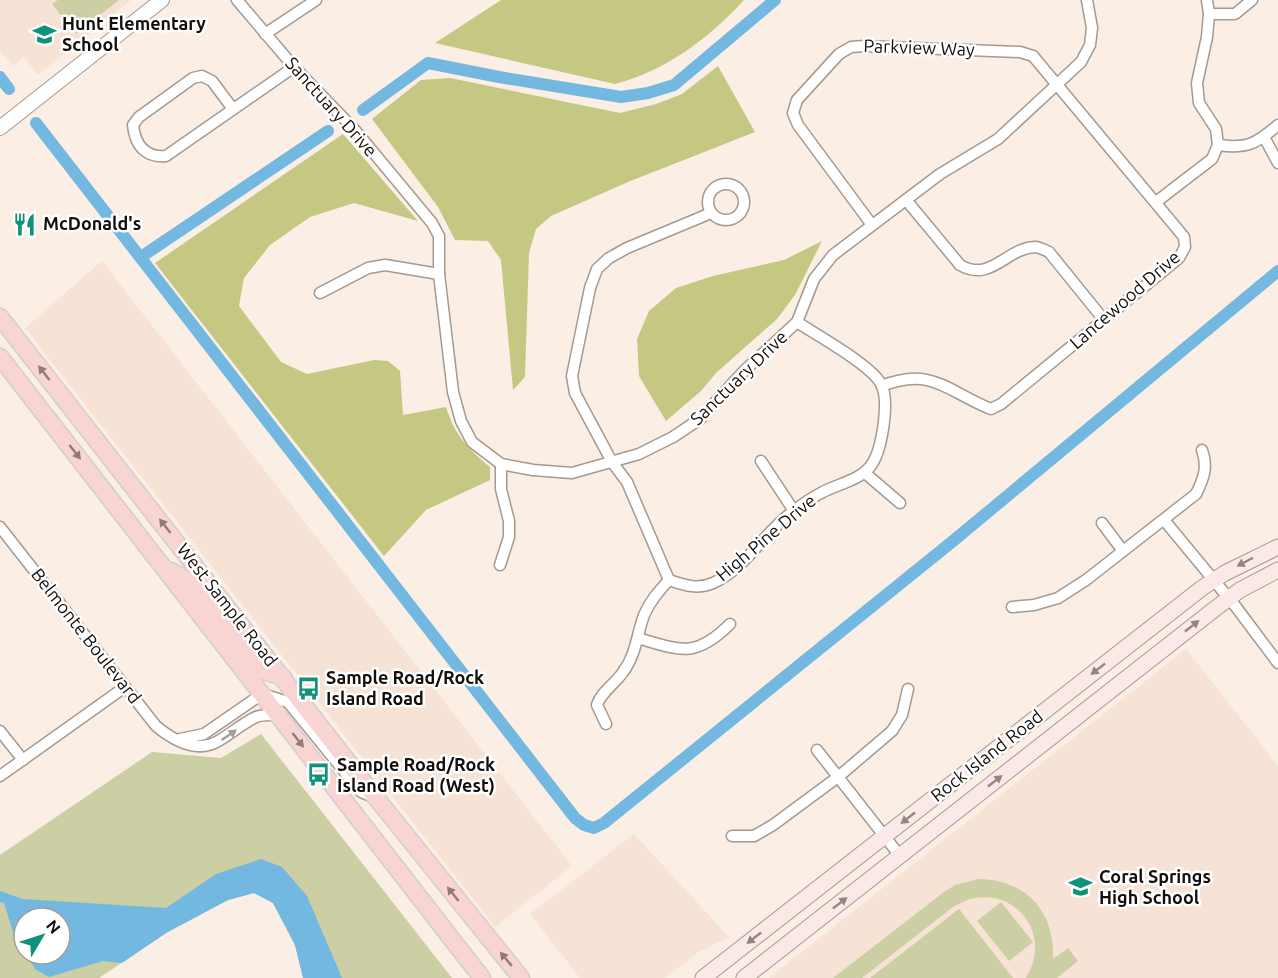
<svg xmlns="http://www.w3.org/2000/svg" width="1278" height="978" font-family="Ubuntu,sans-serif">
  <rect width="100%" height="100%" fill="#fbeee5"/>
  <g fill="#f7e3d5">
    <path d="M0 0H131L38 75 24 57 13 66 0 51Z"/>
    <path d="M102 261 572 866 495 927 25 328Z"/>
    <path d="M1186 649 1278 766V978H769Z"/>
    <path d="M634 834 729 937 700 951 665 978H580L530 914Z"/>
  </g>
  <g fill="#cccea3" fill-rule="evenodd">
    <path d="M58 0H119L76 34 52 4Z"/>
    <path d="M261 734 452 978H303L295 945 273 903 254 893 228 900 166 933 99 978H0V855L152 752 221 758ZM24 918H60V954H24Z"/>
    <path d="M979 879C1027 880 1055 912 1053 959L1068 948 1078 961 1057 978H1026C1057 927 1003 875 953 907L862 978H833L944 892 955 885Z"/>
    <path d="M1001 902 1033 942 1009 961 977 921Z"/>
    <path d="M959 909 1013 978H870Z"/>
  </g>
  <g fill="#c5c882">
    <path d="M501 0H744C708 39 667 70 615 84L435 43Z"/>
    <path d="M718 66 755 132 628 182 551 216 536 229 529 253 525 377 513 390 501 260 488 241 455 240 438 207 372 119 421 80 450 78 620 113 656 104 682 94Z"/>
    <path d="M343 134 418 221 354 203 310 217 270 245 244 278 239 306 281 362 307 374 374 360 388 361 400 371 403 415 446 407C454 434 468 449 490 467V480L426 510 384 556 155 263Z"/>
    <path d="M822 241 795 295 777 319 716 373 701 391 666 421 639 376 637 339 649 311 676 288 713 276 784 260Z"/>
  </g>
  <path fill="#72b8e0" d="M261 859 282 867 307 896 342 978H303L295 945 273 903 254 893 228 900 166 933 122 963 103 961 49 977 35 969 26 954H60V918H24V951L14 935 4 903 0 902V891L23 899 166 908 216 874Z"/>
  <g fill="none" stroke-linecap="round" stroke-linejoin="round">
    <g stroke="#72b8e0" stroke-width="12">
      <path d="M0 77 9 89"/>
      <path d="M363 110 428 63 499 77 621 97 648 93 674 85 775 0"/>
      <path d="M36 123 575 818 584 825 594 828 604 823 953 541 1278 271"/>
      <path d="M141 257 328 131"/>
    </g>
    <defs>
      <g id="minor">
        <path d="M237 0 294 67 354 129 432 223 439 236V274L453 392 461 421 472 442 501 464 533 470 572 473 639 454 673 437 700 419 745 370 797 322 814 279 833 255 940 174 998 139 1081 62 1090 45 1092 28 1087 0"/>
        <path d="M1207 0 1209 14 1207 37 1197 83 1199 103 1216 129 1218 145"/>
        <path d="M1209 14H1235L1252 0"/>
        <path d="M265 34 316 0"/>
        <path d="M233 109 212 81 202 76 193 78 139 117 133 125C135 145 145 158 166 156L294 67"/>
        <path d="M1264 137 1278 163"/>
        <circle cx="726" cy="202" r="18"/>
        <path d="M907 201 960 265C991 283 1006 248 1035 247 1039 247 1045 250 1049 252L1104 320"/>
        <path d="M1156 202 1212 159 1218 145C1247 149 1256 144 1278 125"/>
        <path d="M711 213 627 248 609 258 597 269 590 288 572 376 575 393 612 462 627 482 669 580C684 585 697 590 713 583 745 569 763 534 791 513 800 506 811 498 821 493 837 484 862 480 872 464 882 449 890 400 881 384 871 365 818 336 797 322"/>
        <path d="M872 225 798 125 793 113 797 100 839 54 851 47 864 46 1020 52 1033 56 1184 237 1185 247 1179 258 1001 404 991 409C948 392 932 366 882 386"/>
        <path d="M320 293 368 268 385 265 439 274"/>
        <path d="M761 461 794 511"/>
        <path d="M865 473 900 503"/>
        <path d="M1164 520 1236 607 1278 663"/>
        <path d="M1102 523 1123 551"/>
        <path d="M0 527 156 726C174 741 198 754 220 740 232 733 243 723 256 717 262 714 272 715 279 715"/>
        <path d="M500 565 509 537V521L501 489V464"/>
        <path d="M1012 607 1034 605 1058 598 1086 580 1196 494C1204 478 1208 467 1202 450"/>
        <path d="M638 638C681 651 696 658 730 624"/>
        <path d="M606 724 597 705C601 692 615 684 623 672 636 655 637 634 644 615 650 601 659 591 669 580"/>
        <path d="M0 731 23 760"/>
        <path d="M180 739 204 734 262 694 288 702 361 792 373 797"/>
        <path d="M817 750 900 856"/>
        <path d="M0 776 125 687"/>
        <path d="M732 836H754L773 825 838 777 892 731 902 715 908 689"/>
      </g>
      <path id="tertiary" d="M0 128 162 0"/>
      <g id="secondary">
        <path d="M703 978 1202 588 1225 573 1278 547"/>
        <path d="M744 978 1216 608 1240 590 1278 570"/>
      </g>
      <g id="primary">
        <path d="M0 317 377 799 521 978"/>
        <path d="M0 357 482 978"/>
        <path d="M171 571 193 583 260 670 283 677"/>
      </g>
    </defs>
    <use href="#minor" stroke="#a59990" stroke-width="13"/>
    <use href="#tertiary" stroke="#a59990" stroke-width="16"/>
    <use href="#secondary" stroke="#a59990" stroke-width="17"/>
    <use href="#primary" stroke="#d0cfce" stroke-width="19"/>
    <use href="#minor" stroke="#fff" stroke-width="10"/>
    <use href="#tertiary" stroke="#fff" stroke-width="14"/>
    <use href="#secondary" stroke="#fbe9e8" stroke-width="15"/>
    <use href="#primary" stroke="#f8d4d2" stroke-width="16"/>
  </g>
  <defs><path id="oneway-solid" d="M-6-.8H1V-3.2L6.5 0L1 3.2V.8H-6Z" transform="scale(1.5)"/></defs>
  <g fill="#907b78">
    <use href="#oneway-solid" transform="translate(44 373) rotate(-128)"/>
    <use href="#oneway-solid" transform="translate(75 452) rotate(52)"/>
    <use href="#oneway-solid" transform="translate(165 526) rotate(-128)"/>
    <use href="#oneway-solid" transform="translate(298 740) rotate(52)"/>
    <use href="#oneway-solid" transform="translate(453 894) rotate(-129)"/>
    <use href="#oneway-solid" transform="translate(506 959) rotate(-130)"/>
  </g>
  <g fill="#928685">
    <use href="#oneway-solid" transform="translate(1245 562) rotate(152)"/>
    <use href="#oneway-solid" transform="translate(1192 626) rotate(-38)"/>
    <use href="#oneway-solid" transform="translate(1098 669) rotate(142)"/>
    <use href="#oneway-solid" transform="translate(995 781) rotate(-38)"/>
    <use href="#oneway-solid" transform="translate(908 818) rotate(142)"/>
    <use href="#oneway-solid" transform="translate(840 903) rotate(-38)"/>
    <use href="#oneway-solid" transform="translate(754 938) rotate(142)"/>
  </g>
  <use fill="#a09f9d" href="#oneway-solid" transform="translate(229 735) rotate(-34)"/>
  <defs>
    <symbol id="school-bare" viewBox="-9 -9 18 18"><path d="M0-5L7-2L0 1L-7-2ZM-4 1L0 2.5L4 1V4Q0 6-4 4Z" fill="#0f927a" stroke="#fff" stroke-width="2.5" paint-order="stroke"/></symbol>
    <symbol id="restaurant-bare" viewBox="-9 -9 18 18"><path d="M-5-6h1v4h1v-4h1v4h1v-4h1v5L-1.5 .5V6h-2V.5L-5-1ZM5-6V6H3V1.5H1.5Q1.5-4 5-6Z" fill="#0f927a" stroke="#fff" stroke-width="2.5" paint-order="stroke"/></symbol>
    <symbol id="bus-bare" viewBox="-9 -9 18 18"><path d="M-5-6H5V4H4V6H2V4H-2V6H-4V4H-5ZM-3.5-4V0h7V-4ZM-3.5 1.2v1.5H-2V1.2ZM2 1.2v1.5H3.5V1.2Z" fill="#0f927a" stroke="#fff" stroke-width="2.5" paint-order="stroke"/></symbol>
  </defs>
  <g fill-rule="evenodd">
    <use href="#school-bare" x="28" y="18" width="33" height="33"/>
    <use href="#restaurant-bare" x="8" y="208" width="33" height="33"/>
    <use href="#bus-bare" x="292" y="672" width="33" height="33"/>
    <use href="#bus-bare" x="302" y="758" width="33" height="33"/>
    <use href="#school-bare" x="1064" y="870" width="33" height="33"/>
  </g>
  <g text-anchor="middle" stroke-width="5" stroke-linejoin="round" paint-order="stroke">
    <g font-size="18" font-weight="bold" fill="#120e0b" stroke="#fff" text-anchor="start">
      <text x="62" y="30">Hunt Elementary<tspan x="62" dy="21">School</tspan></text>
      <text x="43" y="230">McDonald's</text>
      <text x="326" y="684">Sample Road/Rock<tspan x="326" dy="21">Island Road</tspan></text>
      <text x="337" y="771">Sample Road/Rock<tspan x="337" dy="21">Island Road (West)</tspan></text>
      <text x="1099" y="883">Coral Springs<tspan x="1099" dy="21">High School</tspan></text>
    </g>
    <g font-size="18" fill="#120e0b" stroke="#fff">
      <text transform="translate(919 48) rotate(2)" y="6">Parkview Way</text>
      <text transform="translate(331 107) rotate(48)" y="6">Sanctuary Drive</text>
      <text transform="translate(1125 300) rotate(-41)" y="6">Lancewood Drive</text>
      <text transform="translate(739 378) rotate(-44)" y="6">Sanctuary Drive</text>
      <text transform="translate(766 538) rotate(-40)" y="6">High Pine Drive</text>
      <text transform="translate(227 605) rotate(52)" y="6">West Sample Road</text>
      <text transform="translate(86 636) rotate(52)" y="6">Belmonte Boulevard</text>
      <text transform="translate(987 756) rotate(-38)" y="6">Rock Island Road</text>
    </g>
  </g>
  <g transform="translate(42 936) rotate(51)"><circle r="28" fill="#ffffff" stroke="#a09f9d" stroke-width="1.5"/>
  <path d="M0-4.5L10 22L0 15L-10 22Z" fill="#0f927a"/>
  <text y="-9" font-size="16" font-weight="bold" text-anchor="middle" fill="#120e0b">N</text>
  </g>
</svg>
